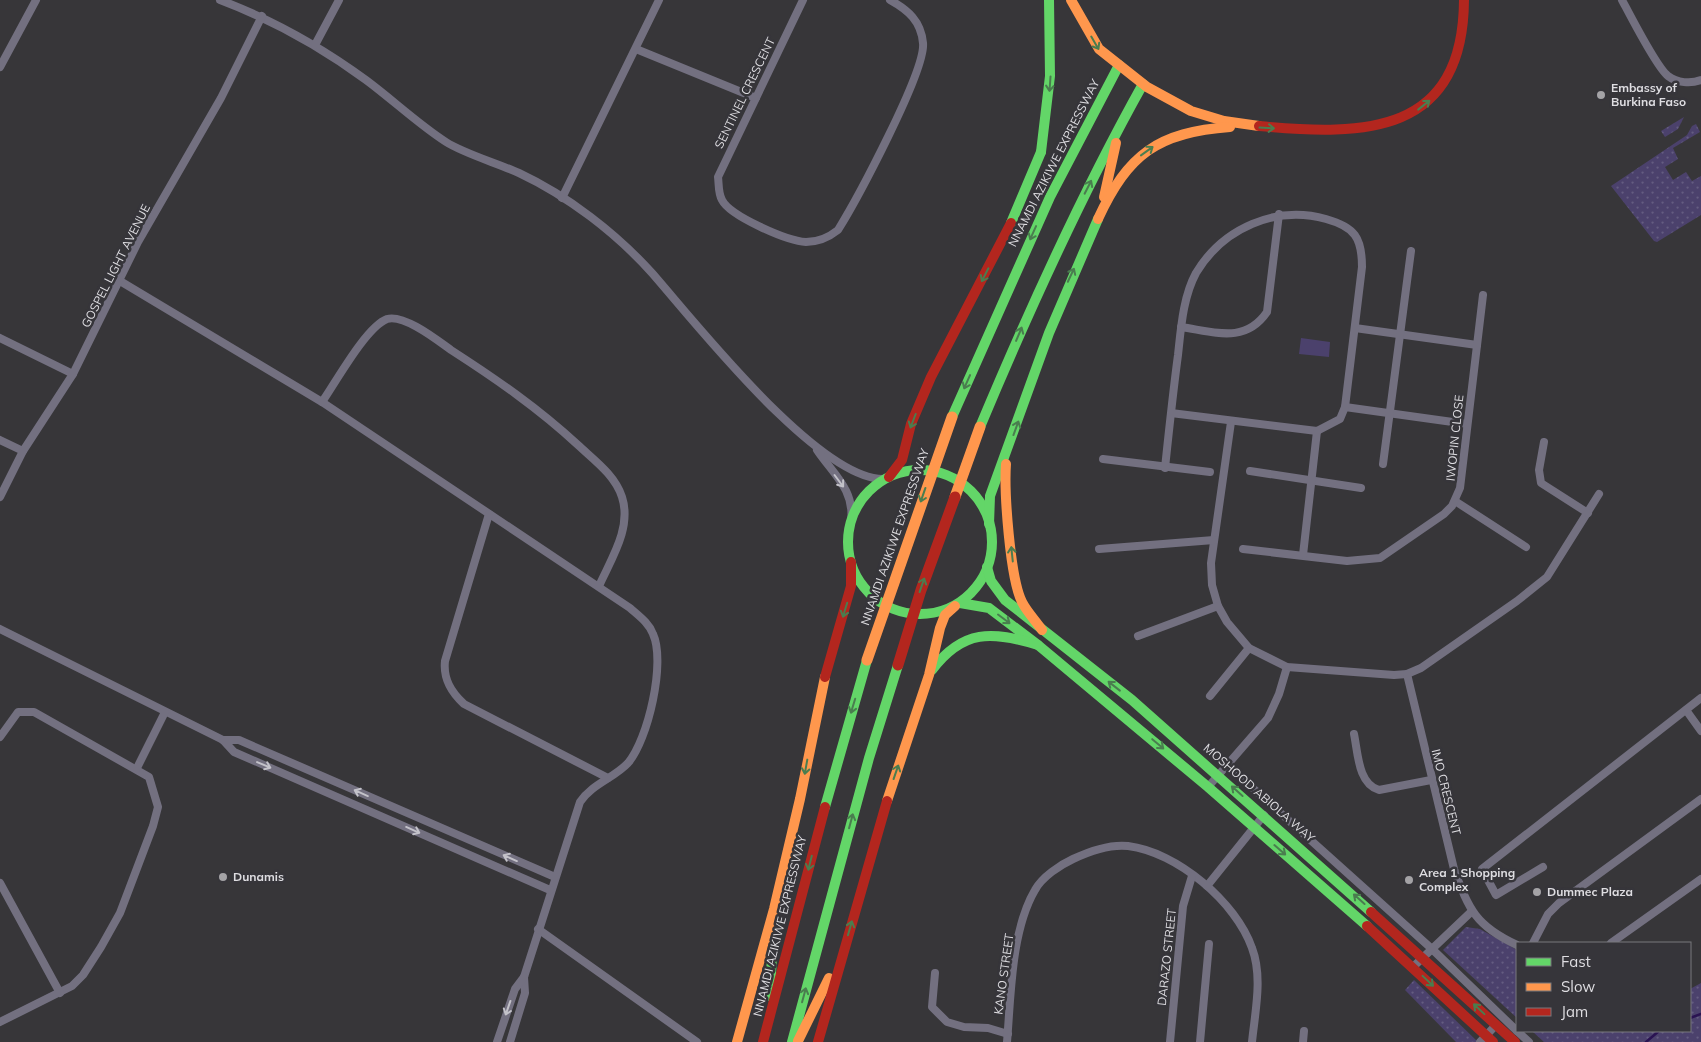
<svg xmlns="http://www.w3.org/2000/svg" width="1701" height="1042" font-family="Mulish,sans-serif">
  <defs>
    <pattern id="grass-dots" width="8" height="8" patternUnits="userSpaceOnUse" patternTransform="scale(1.25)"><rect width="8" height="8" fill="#4b416c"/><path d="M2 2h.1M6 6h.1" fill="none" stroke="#645c81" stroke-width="1.8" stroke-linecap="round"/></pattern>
  </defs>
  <rect width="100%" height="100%" fill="#373639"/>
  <g fill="url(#grass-dots)">
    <path d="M1684 117 1678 129 1665 137 1661 131Z"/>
    <path d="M1696 124 1700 132 1673 148 1678 159 1665 167 1673 180 1686 172 1692 181 1701 176V215L1657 242 1654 241 1611 186 1687 135 1692 126Z"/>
    <path d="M1466 927 1480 929 1517 950V1018L1443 950Z"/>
    <path d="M1414 980 1478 1042H1456L1405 990Z"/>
    <path d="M1701 983V1042H1544L1532 1031H1690V989Z"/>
  </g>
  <path fill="#4b416c" d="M1301 338 1330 342 1329 357 1299 354Z"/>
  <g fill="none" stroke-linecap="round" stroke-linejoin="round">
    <g stroke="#2a1352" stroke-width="2.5">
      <path d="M1690 1018 1701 1014"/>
      <path d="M1646 1042 1659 1031"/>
    </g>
    <g stroke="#737080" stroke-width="8">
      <path d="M220 0C273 20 321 47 366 80 393 100 418 124 446 142 465 154 497 163 519 173 568 196 616 233 652 273 695 322 820 482 885 479"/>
      <path d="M803 0 718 177C719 184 718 193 722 200 730 216 787 241 806 242 818 242 828 238 838 230 856 201 926 71 923 43 921 21 908 10 890 0"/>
      <path d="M1622 0C1630 15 1657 68 1668 76 1677 83 1691 84 1701 80"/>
      <path d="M315 45 339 0"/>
      <path d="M636 49 756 98"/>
      <path d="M0 67 36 0"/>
      <path d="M562 198 659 0"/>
      <path d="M120 281 322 402 630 608C639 616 649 623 653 634 666 662 648 740 628 763 614 778 592 784 580 802L524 977 525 993 510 1042"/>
      <path d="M1181 327C1215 332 1245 344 1267 312L1279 214"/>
      <path d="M1355 328 1477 345"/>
      <path d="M0 338 73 374"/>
      <path d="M322 402C336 382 366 327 387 319 404 314 437 340 451 350 496 379 538 408 578 445 594 460 615 475 622 497 632 528 611 559 599 586"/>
      <path d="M1345 407 1467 424"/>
      <path d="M1231 422 1211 563 1212 585 1218 606 1227 622 1249 648 1287 667 1394 675 1407 674 1421 668 1517 601 1547 577 1599 494"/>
      <path d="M0 440 23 451"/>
      <path d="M1544 442 1539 470 1541 483 1588 513"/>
      <path d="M817 450C833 474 855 490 851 521"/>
      <path d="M1103 459 1210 472"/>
      <path d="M1383 464 1411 251"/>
      <path d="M1165 468C1169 430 1173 392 1178 355 1181 328 1183 297 1196 273 1223 228 1276 205 1326 219 1355 227 1362 238 1362 267L1345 407 1340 419 1317 431 1171 413"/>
      <path d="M1250 471 1361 488"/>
      <path d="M0 497 23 451 73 374 138 242 221 98 262 16"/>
      <path d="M1455 501 1526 547"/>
      <path d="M489 514 445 661C443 679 451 692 464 704L608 778"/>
      <path d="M1099 549 1214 540"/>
      <path d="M1243 549 1347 561 1380 558 1444 514 1452 506 1460 488 1483 295"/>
      <path d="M1303 555 1317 431"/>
      <path d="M0 629 223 740 234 752 550 890"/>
      <path d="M1138 636 1218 606"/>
      <path d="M1407 674 1454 869C1469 910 1476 926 1517 945"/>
      <path d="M1210 696 1249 648"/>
      <path d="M1686 710 1701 731"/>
      <path d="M1354 734C1358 753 1358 784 1379 790L1431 780"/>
      <path d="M0 737 18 712H34L149 777 158 807 153 826 120 913 101 947 83 975 72 986 0 1022"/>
      <path d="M223 740H239L555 877"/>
      <path d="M1227 765 1432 949 1517 1031"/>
      <path d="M137 768 165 712"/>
      <path d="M1208 787 1268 718 1279 694 1287 667"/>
      <path d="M1543 867 1496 895 1482 869 1701 698"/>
      <path d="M0 883 60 993"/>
      <path d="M1207 886 1264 815"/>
      <path d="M538 929 697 1042"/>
      <path d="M1533 943 1548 914 1559 903 1701 799"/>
      <path d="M1611 943 1701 879"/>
      <path d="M1413 967 1471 912"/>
      <path d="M935 973 932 1007 947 1022 964 1027 988 1028 1008 1034"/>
      <path d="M1517 1031 1529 1042"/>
      <path d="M497 1042 515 989 524 977"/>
      <path d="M1007 1042C1011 995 1011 931 1035 890 1042 877 1060 865 1073 859 1090 851 1109 844 1128 846 1177 852 1236 902 1252 948 1263 977 1255 1012 1252 1042"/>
      <path d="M1170 1042 1183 906 1192 876"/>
      <path d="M1200 1042 1209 944"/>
      <path d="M1303 1042 1304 1031"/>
      <path d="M1480 1042 1496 1025"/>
    </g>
    <g stroke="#63d668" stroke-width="10">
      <path d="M1041 152 1050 76 1049 0"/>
      <path d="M1011 223 1041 152"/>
      <path d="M952 417 1050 197 1119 65"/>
      <path d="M980 427C1029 310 1081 195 1143 84"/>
      <circle cx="920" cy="542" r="72"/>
      <path d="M989 524 990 496 1049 333 1098 219"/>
      <path d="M987 567 991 581 1005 600 1132 700 1371 912"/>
      <path d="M960 603 989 608 1038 645 1208 787 1367 926"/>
      <path d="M932 670C963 629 992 631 1038 645"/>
      <path d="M825 807 867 660"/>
      <path d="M770 996 773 935"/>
      <path d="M792 1042 869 758 898 665"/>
    </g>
    <g stroke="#ff974d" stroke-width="10">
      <path d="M1071 0 1099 49 1147 87 1191 111 1224 121 1259 126"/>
      <path d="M1104 197 1116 143"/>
      <path d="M1098 219C1128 154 1158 132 1230 127"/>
      <path d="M1006 464C1004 492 1010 578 1022 602 1027 612 1036 621 1042 630"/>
      <path d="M887 801 929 675 940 628 945 615 955 606"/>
      <path d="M798 1041 829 978"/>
      <path d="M737 1042 774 909 800 799 825 677"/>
    </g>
    <g stroke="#b3261e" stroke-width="10">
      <path d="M1259 126C1365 136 1463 135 1464 0"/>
      <path d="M889 477 902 460 911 424 931 377 1011 223"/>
      <path d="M825 677 851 586V562"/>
      <path d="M1371 912 1515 1042"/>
      <path d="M1367 926 1493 1042"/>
      <path d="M763 1042 825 807"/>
      <path d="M818 1042 887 801"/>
    </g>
    <g stroke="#ff974d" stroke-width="11">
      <path d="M955 497 980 427"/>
      <path d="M867 660 952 417"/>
    </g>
    <path stroke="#b3261e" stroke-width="11" d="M898 665 921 590 955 497"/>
  </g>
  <defs><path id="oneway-shaft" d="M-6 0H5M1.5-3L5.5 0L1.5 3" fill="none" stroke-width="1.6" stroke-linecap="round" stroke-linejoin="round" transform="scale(1.25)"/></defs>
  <g stroke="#4a7d4f">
    <use href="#oneway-shaft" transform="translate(1095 43) rotate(60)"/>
    <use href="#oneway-shaft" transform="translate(1050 84) rotate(94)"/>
    <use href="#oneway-shaft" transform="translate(1424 105) rotate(-38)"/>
    <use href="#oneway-shaft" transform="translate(1267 128) rotate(3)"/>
    <use href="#oneway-shaft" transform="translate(1147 151) rotate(-36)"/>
    <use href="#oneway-shaft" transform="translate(1088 187) rotate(-63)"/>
    <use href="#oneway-shaft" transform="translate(1033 233) rotate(114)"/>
    <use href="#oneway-shaft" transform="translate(985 275) rotate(117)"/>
    <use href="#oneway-shaft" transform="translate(1071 275) rotate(-65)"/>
    <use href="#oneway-shaft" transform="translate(1019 334) rotate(-67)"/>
    <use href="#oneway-shaft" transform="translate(967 382) rotate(114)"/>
    <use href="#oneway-shaft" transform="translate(913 421) rotate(111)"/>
    <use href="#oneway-shaft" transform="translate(1016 428) rotate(-70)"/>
    <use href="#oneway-shaft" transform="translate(923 495) rotate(109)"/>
    <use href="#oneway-shaft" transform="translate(1012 554) rotate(-96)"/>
    <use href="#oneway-shaft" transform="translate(922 585) rotate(-71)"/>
    <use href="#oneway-shaft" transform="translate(845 610) rotate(107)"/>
    <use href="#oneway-shaft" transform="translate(1004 619) rotate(37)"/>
    <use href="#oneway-shaft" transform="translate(1114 686) rotate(-142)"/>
    <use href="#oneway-shaft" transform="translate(853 706) rotate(107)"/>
    <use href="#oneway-shaft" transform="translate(1158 744) rotate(40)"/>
    <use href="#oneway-shaft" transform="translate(806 767) rotate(100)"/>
    <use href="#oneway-shaft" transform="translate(896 772) rotate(-71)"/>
    <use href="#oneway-shaft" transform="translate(1237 791) rotate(-138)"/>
    <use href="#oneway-shaft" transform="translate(851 821) rotate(-75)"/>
    <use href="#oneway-shaft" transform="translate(1280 850) rotate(41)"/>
    <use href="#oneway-shaft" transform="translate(810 863) rotate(104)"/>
    <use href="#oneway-shaft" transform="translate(1359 899) rotate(-138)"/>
    <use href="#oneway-shaft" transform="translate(850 928) rotate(-74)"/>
    <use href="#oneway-shaft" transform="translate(1428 981) rotate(43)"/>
    <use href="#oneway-shaft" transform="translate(804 995) rotate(-75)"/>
    <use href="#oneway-shaft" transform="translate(1479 1009) rotate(-137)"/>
  </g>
  <g stroke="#c3c2c9">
    <use href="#oneway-shaft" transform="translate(839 481) rotate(53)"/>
    <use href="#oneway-shaft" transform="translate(264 765) rotate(23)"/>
    <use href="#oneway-shaft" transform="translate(361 793) rotate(-156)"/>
    <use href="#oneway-shaft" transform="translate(413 830) rotate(24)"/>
    <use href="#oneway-shaft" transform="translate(510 858) rotate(-156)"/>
    <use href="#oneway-shaft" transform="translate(508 1008) rotate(109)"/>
  </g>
  <g fill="#a4a3a6" stroke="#36353a" stroke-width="2">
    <circle cx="1601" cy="95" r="5"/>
    <circle cx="223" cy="877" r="5"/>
    <circle cx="1409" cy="880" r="5"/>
    <circle cx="1537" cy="892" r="5"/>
  </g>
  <g text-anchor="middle" stroke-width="5" stroke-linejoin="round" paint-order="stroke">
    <g font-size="12" font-weight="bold" fill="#dedde1" stroke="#36353a" text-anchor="start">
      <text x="1611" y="92">Embassy of<tspan x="1611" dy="14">Burkina Faso</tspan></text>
      <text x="1419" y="877">Area 1 Shopping<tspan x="1419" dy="14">Complex</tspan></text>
      <text x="233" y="881">Dunamis</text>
      <text x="1547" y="896">Dummec Plaza</text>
    </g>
    <g font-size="12" fill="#dedde1" stroke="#36353a">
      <text transform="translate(745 93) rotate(-64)" y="4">SENTINEL CRESCENT</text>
      <text transform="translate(1054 163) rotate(-63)" y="4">NNAMDI AZIKIWE EXPRESSWAY</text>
      <text transform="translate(116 266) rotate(-63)" y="4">GOSPEL LIGHT AVENUE</text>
      <text transform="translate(1455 438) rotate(-84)" y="4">IWOPIN CLOSE</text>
      <text transform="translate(895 537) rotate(-71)" y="4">NNAMDI AZIKIWE EXPRESSWAY</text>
      <text transform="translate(1446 792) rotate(76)" y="4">IMO CRESCENT</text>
      <text transform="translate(1259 793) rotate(41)" y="4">MOSHOOD ABIOLA WAY</text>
      <text transform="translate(780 926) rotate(-76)" y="4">NNAMDI AZIKIWE EXPRESSWAY</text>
      <text transform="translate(1167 957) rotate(-84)" y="4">DARAZO STREET</text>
      <text transform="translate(1004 974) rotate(-82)" y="4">KANO STREET</text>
    </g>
  </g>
  <rect x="1516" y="942" width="175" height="90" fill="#36353a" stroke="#79787d"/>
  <rect x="1526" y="958" width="25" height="8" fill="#63d668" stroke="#79787d"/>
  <text x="1561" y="967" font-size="15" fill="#dedde1">Fast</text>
  <rect x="1526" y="983" width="25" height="8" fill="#ff974d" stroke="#79787d"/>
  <text x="1561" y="992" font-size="15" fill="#dedde1">Slow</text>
  <rect x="1526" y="1008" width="25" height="8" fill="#b3261e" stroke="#79787d"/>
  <text x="1561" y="1017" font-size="15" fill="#dedde1">Jam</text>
</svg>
